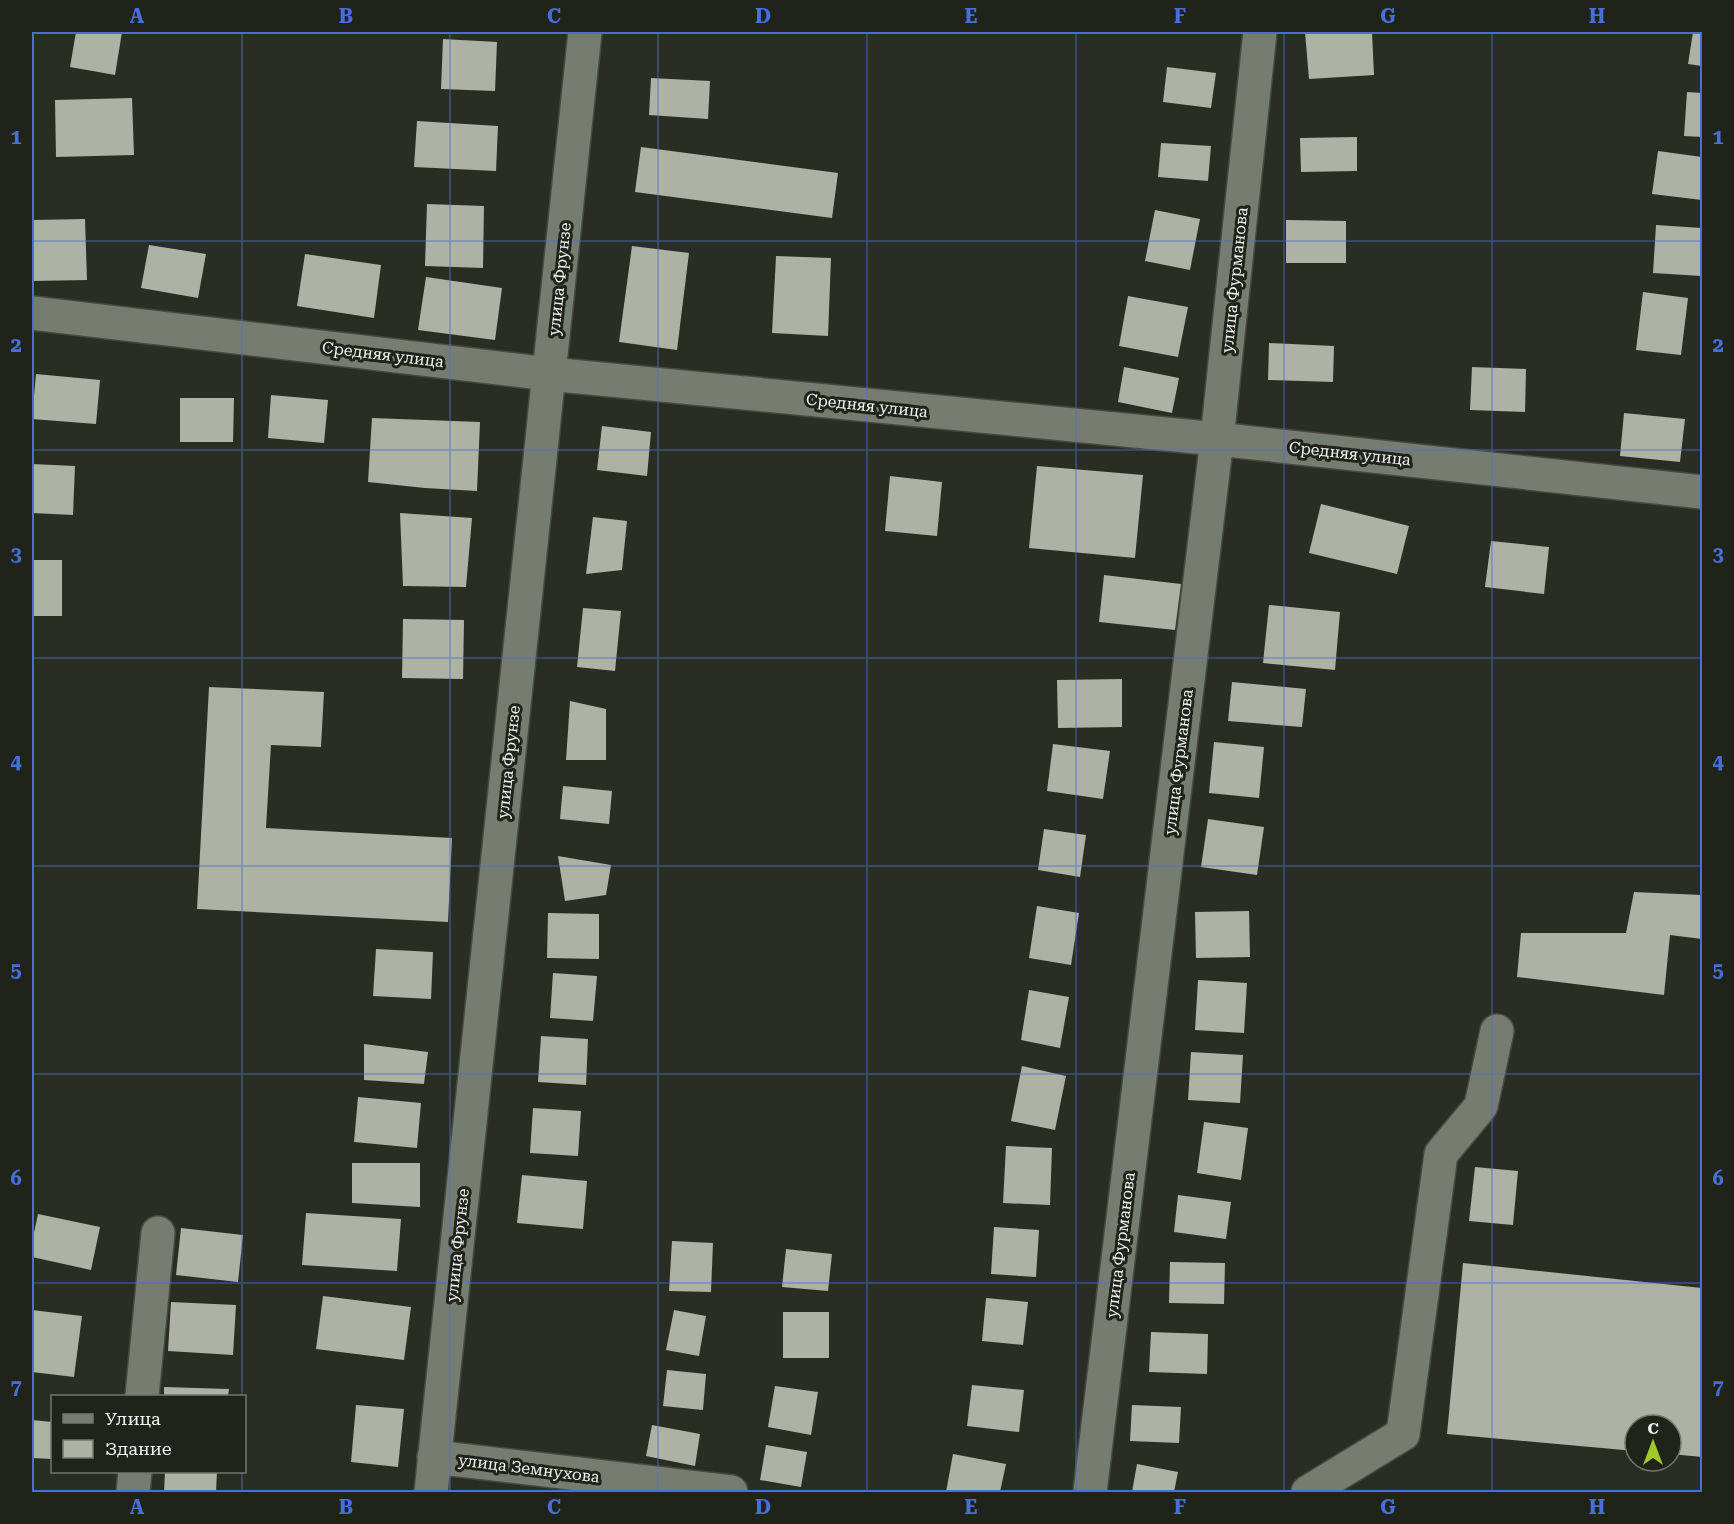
<svg xmlns="http://www.w3.org/2000/svg" width="1734" height="1524" font-family="'Roboto Serif',serif">
  <rect width="100%" height="100%" fill="#2a2d23"/>
  <g fill="#adb2a5">
    <path d="M76 32H122L115 75 70 67Z"/>
    <path d="M1305 32H1372L1374 75 1309 79Z"/>
    <path d="M1693 32H1702V66L1688 64Z"/>
    <path d="M443 39 497 42 495 91 441 89Z"/>
    <path d="M1167 67 1216 73 1211 108 1163 102Z"/>
    <path d="M651 78 710 81 708 119 649 115Z"/>
    <path d="M1687 92 1702 93V137L1684 136Z"/>
    <path d="M132 98 134 155 56 157 55 100Z"/>
    <path d="M417 121 498 126 496 171 414 167Z"/>
    <path d="M1357 137V171L1301 172 1300 138Z"/>
    <path d="M1161 143 1211 146 1208 181 1158 177Z"/>
    <path d="M641 147 838 173 832 218 635 192Z"/>
    <path d="M1658 151 1702 157V200L1652 194Z"/>
    <path d="M427 204 484 206 483 268 425 266Z"/>
    <path d="M1155 210 1200 219 1190 270 1145 261Z"/>
    <path d="M85 219 87 280 32 281V220Z"/>
    <path d="M1286 220 1346 221V263H1286Z"/>
    <path d="M1656 225 1702 228 1701 276 1653 273Z"/>
    <path d="M149 245 206 254 198 298 141 288Z"/>
    <path d="M632 246 689 253 677 350 619 342Z"/>
    <path d="M305 254 381 265 374 318 297 306Z"/>
    <path d="M776 256 831 258 828 336 772 333Z"/>
    <path d="M426 277 502 288 495 340 418 330Z"/>
    <path d="M1643 292 1688 298 1681 355 1636 350Z"/>
    <path d="M1128 296 1188 307 1178 357 1119 346Z"/>
    <path d="M1269 343 1334 346 1333 382 1268 380Z"/>
    <path d="M1124 367 1179 378 1172 413 1118 402Z"/>
    <path d="M1472 367 1526 369 1525 412 1470 410Z"/>
    <path d="M36 374 100 380 96 424 32 419Z"/>
    <path d="M271 395 328 400 324 443 268 438Z"/>
    <path d="M180 398H234L233 442H180Z"/>
    <path d="M1624 413 1685 419 1680 462 1620 456Z"/>
    <path d="M372 418 480 422 477 491 425 488 368 482Z"/>
    <path d="M602 426 651 432 647 476 597 470Z"/>
    <path d="M32 464 75 466 73 515 32 513Z"/>
    <path d="M1037 466 1143 475 1135 558 1029 548Z"/>
    <path d="M890 476 942 482 937 536 885 531Z"/>
    <path d="M1321 504 1409 526 1397 574 1309 553Z"/>
    <path d="M400 513 472 518 466 587 403 586Z"/>
    <path d="M593 517 627 521 622 570 586 574Z"/>
    <path d="M1491 541 1549 547 1544 594 1485 587Z"/>
    <rect x="32" y="560" width="30" height="56"/>
    <path d="M1104 575 1181 584 1175 630 1099 622Z"/>
    <path d="M1269 605 1340 612 1335 670 1263 663Z"/>
    <path d="M583 608 621 611 615 671 577 667Z"/>
    <path d="M403 619 464 620 463 679 402 678Z"/>
    <path d="M1122 679V727L1058 728 1057 680Z"/>
    <path d="M1232 682 1306 689 1302 727 1228 721Z"/>
    <path d="M209 687 324 692 321 747 271 745 266 828 452 838 448 922 197 909Z"/>
    <path d="M570 701 606 709V760H566Z"/>
    <path d="M1214 742 1264 747 1259 798 1209 793Z"/>
    <path d="M1053 744 1110 751 1103 799 1047 791Z"/>
    <path d="M563 786 612 791 609 824 560 819Z"/>
    <path d="M1208 819 1264 827 1257 875 1201 867Z"/>
    <path d="M1044 829 1086 835 1080 877 1038 870Z"/>
    <path d="M558 856 611 865 606 895 565 901Z"/>
    <path d="M1634 892 1702 895V939L1670 935 1664 995 1517 977 1521 933H1626Z"/>
    <path d="M1037 906 1079 913 1071 965 1029 958Z"/>
    <path d="M1249 911 1250 957 1196 958 1195 912Z"/>
    <path d="M548 913 599 914V959L547 958Z"/>
    <path d="M376 949 433 952 431 999 373 996Z"/>
    <path d="M553 973 597 976 593 1021 550 1018Z"/>
    <path d="M1198 980 1247 983 1244 1033 1195 1030Z"/>
    <path d="M1029 990 1069 997 1060 1048 1021 1040Z"/>
    <path d="M541 1036 588 1039 586 1085 538 1082Z"/>
    <path d="M364 1044 428 1052 424 1084 364 1080Z"/>
    <path d="M1191 1052 1243 1055 1240 1103 1188 1100Z"/>
    <path d="M1022 1066 1066 1076 1055 1130 1011 1121Z"/>
    <path d="M358 1097 421 1103 417 1148 354 1142Z"/>
    <path d="M533 1108 581 1111 578 1156 530 1153Z"/>
    <path d="M1204 1122 1248 1128 1241 1180 1197 1173Z"/>
    <path d="M1006 1146 1052 1148 1050 1205 1003 1203Z"/>
    <path d="M352 1163H420V1207L352 1203Z"/>
    <path d="M1475 1167 1518 1171 1513 1225 1469 1221Z"/>
    <path d="M522 1175 587 1181 583 1229 517 1223Z"/>
    <path d="M1178 1195 1231 1202 1226 1239 1174 1232Z"/>
    <path d="M306 1213 401 1219 397 1271 302 1265Z"/>
    <path d="M38 1214 100 1227 91 1270 32 1257V1242Z"/>
    <path d="M994 1227 1039 1230 1036 1277 991 1274Z"/>
    <path d="M181 1228 243 1235 238 1282 176 1275Z"/>
    <path d="M672 1241 713 1243 711 1292 669 1291Z"/>
    <path d="M786 1249 832 1254 828 1291 782 1287Z"/>
    <path d="M1170 1262 1225 1263 1224 1304 1169 1303Z"/>
    <path d="M1463 1263 1702 1288V1457L1671 1454V1425H1635V1451L1447 1434Z"/>
    <path d="M323 1296 411 1307 404 1360 316 1349Z"/>
    <path d="M986 1298 1028 1302 1023 1345 982 1341Z"/>
    <path d="M171 1302 236 1305 233 1355 168 1351Z"/>
    <path d="M32 1310 82 1316 74 1377 32 1372Z"/>
    <path d="M674 1310 706 1316 699 1356 666 1350Z"/>
    <rect x="783" y="1312" width="46" height="46"/>
    <path d="M1151 1332 1208 1334 1207 1374 1149 1372Z"/>
    <path d="M667 1370 706 1374 703 1410 663 1406Z"/>
    <path d="M972 1385 1024 1390 1019 1432 967 1426Z"/>
    <path d="M775 1386 818 1392 811 1435 768 1427Z"/>
    <path d="M164 1387 229 1389 228 1396H164Z"/>
    <path d="M356 1405 404 1409 398 1467 351 1462Z"/>
    <path d="M1132 1405 1181 1407 1179 1443 1130 1441Z"/>
    <path d="M32 1420 52 1422V1459L32 1458Z"/>
    <path d="M652 1425 700 1434 695 1466 646 1456Z"/>
    <path d="M766 1445 807 1452 801 1487 760 1480Z"/>
    <path d="M953 1454 1006 1464 1000 1492H946Z"/>
    <path d="M1137 1464 1178 1472 1174 1492H1132Z"/>
    <path d="M165 1472H217L216 1492H164Z"/>
  </g>
  <g fill="none" stroke-linecap="round" stroke-linejoin="round">
    <defs>
      <g id="minor">
        <path d="M32 313 549 374 1217 439 1702 492"/>
        <path d="M142 1396 158 1233"/>
        <path d="M434 1457 731 1492"/>
        <path d="M133 1492 135 1472"/>
        <path d="M431 1492 585 32"/>
        <path d="M1090 1492 1217 439 1260 32"/>
        <path d="M1308 1492 1403 1434 1441 1154 1481 1106 1497 1031"/>
      </g>
    </defs>
    <use href="#minor" stroke="#484a42" stroke-width="36"/>
    <use href="#minor" stroke="#777c70" stroke-width="33"/>
  </g>
  <path fill="none" stroke="#476fdc" stroke-width="1.5" stroke-opacity="0.55" d="M242 32V1396M450 32V1492M658 32V1492M867 32V1492M1076 32V1492M1284 32V1492M1492 32V1492M32 241H1702M32 450H1702M32 658H1702M32 866H1702M32 1074H1702M32 1283H1702M242 1472V1492"/>
  <g text-anchor="middle" stroke-width="6" stroke-linejoin="round" paint-order="stroke">
    <g font-size="16" fill="#f1f3ec" stroke="#20231a">
      <text transform="translate(559 279) rotate(-84)" y="6">улица Фрунзе</text>
      <text transform="translate(1234 280) rotate(-84)" y="6">улица Фурманова</text>
      <text transform="translate(383 354) rotate(7)" y="6">Средняя улица</text>
      <text transform="translate(867 405) rotate(6)" y="6">Средняя улица</text>
      <text transform="translate(1350 453) rotate(6)" y="6">Средняя улица</text>
      <text transform="translate(508 762) rotate(-84)" y="6">улица Фрунзе</text>
      <text transform="translate(1178 762) rotate(-83)" y="6">улица Фурманова</text>
      <text transform="translate(457 1245) rotate(-84)" y="6">улица Фрунзе</text>
      <text transform="translate(1120 1245) rotate(-83)" y="6">улица Фурманова</text>
      <text transform="translate(529 1468) rotate(7)" y="6">улица Земнухова</text>
    </g>
  </g>
  <rect width="1734" height="1524" fill="none" stroke="#20231a" stroke-width="66"/>
  <rect x="51" y="1395" width="195" height="78" fill="#20231a" stroke="#74766e" stroke-width="1.5"/>
  <rect x="63" y="1414" width="30" height="9" fill="#777c70" stroke="#74766e" stroke-width="1.5"/>
  <text x="105" y="1425" font-size="18" fill="#f1f3ec">Улица</text>
  <rect x="63" y="1440" width="30" height="18" fill="#adb2a5" stroke="#74766e" stroke-width="1.5"/>
  <text x="105" y="1455" font-size="18" fill="#f1f3ec">Здание</text>
  <g transform="translate(1653 1443)"><circle r="28" fill="#20231a" stroke="#74766e" stroke-width="1.5"/>
  <path d="M0-4.5L10 22L0 15L-10 22Z" fill="#a1c929"/>
  <text y="-9" font-size="16" font-weight="bold" text-anchor="middle" fill="#f1f3ec">С</text>
  </g>
  <rect x="33" y="33" width="1668" height="1458" fill="none" stroke="#476fdc" stroke-width="2"/>
  <g font-size="20" text-anchor="middle" font-weight="bold" fill="#476fdc">
    <text x="137" y="23">A</text>
    <text x="346" y="23">B</text>
    <text x="554" y="23">C</text>
    <text x="763" y="23">D</text>
    <text x="971" y="23">E</text>
    <text x="1180" y="23">F</text>
    <text x="1388" y="23">G</text>
    <text x="1597" y="23">H</text>
    <text x="16" y="144">1</text>
    <text x="1718" y="144">1</text>
    <text x="16" y="352">2</text>
    <text x="1718" y="352">2</text>
    <text x="16" y="561">3</text>
    <text x="1718" y="561">3</text>
    <text x="16" y="769">4</text>
    <text x="1718" y="769">4</text>
    <text x="16" y="977">5</text>
    <text x="1718" y="977">5</text>
    <text x="16" y="1185">6</text>
    <text x="1718" y="1185">6</text>
    <text x="16" y="1394">7</text>
    <text x="1718" y="1394">7</text>
    <text x="137" y="1514">A</text>
    <text x="346" y="1514">B</text>
    <text x="554" y="1514">C</text>
    <text x="763" y="1514">D</text>
    <text x="971" y="1514">E</text>
    <text x="1180" y="1514">F</text>
    <text x="1388" y="1514">G</text>
    <text x="1597" y="1514">H</text>
  </g>
</svg>
